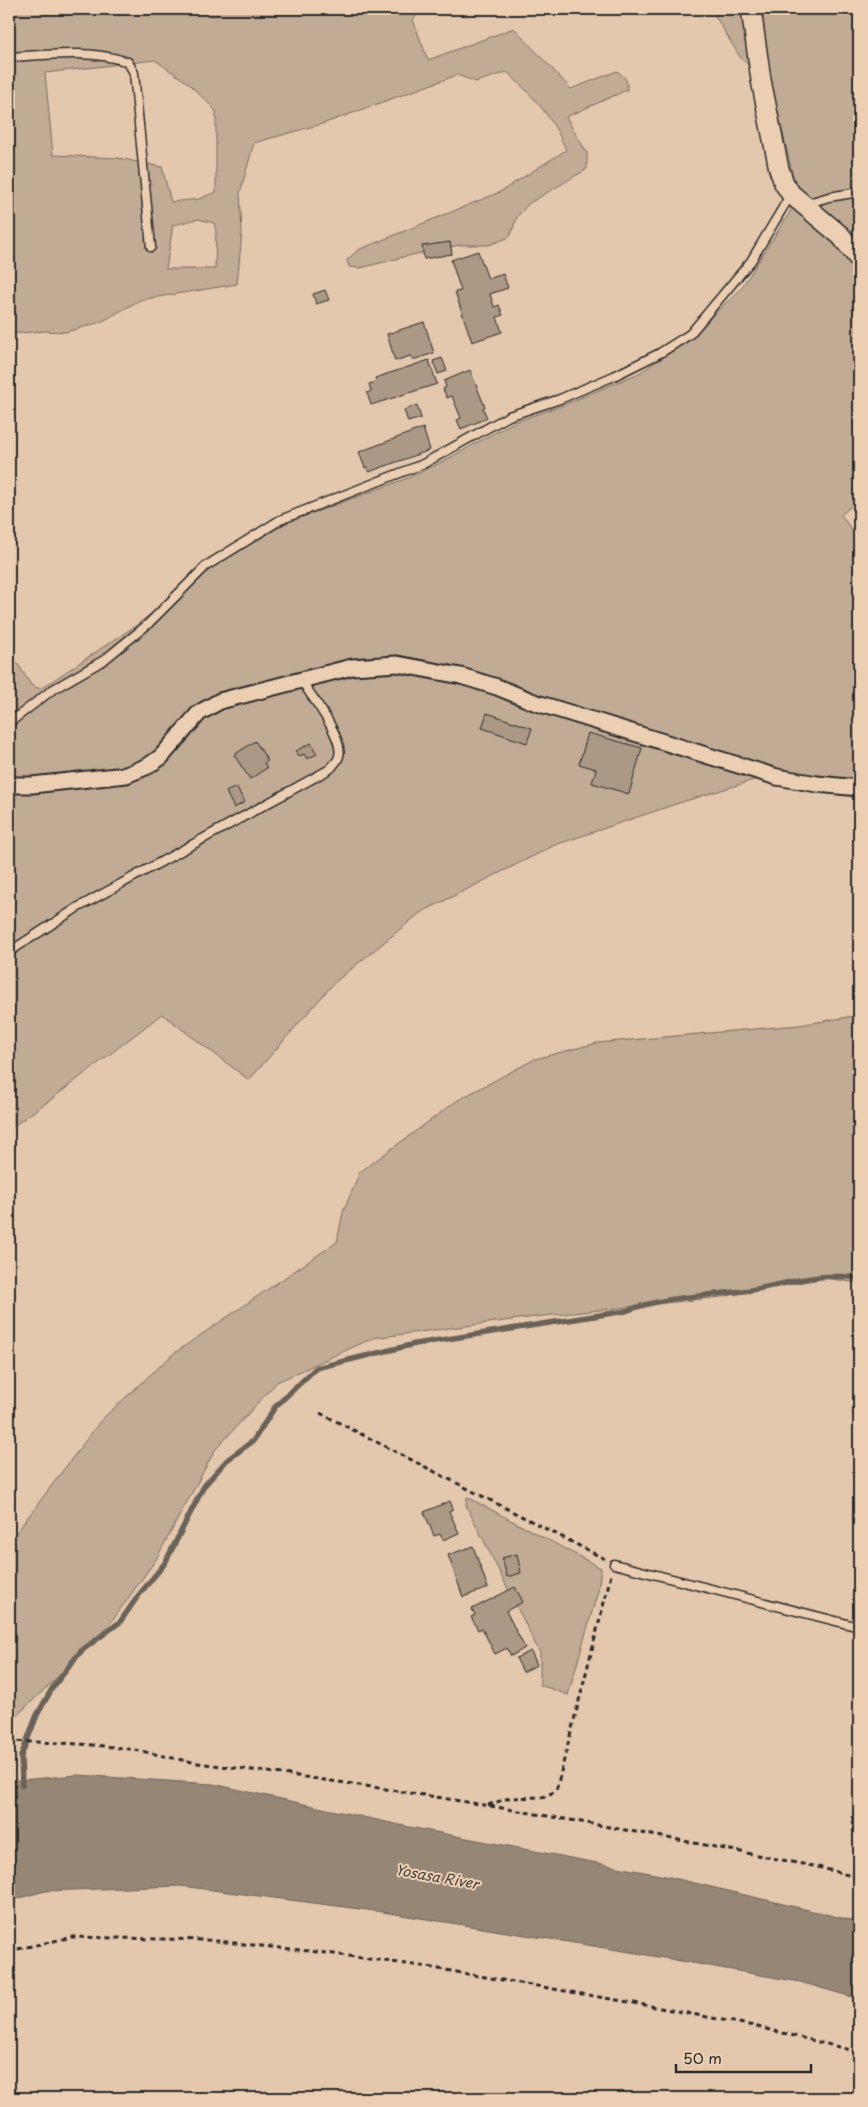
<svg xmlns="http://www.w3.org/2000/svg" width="868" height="2107" font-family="'Playpen Sans',sans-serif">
  <rect width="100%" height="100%" fill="#e4c8ae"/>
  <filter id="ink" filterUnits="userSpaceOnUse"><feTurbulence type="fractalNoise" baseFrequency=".02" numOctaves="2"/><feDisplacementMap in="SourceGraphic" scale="10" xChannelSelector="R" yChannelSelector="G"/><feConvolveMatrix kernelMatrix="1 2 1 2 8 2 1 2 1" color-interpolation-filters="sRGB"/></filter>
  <g filter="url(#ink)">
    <g fill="#c2ab95" stroke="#766b60" fill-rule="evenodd">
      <path d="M9 9H421L413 20 428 60 514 28 571 89 617 71C625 77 628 80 627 90L566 117 587 153V169L528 204 517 217 510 237 489 245H460L407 256 361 268 349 267 347 260 358 250 500 192 566 150C552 116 534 97 507 72L476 82 457 75 325 123 254 143 240 193 242 233 237 284 140 300 101 322 66 332 44 331 9 334ZM155 60 188 83 216 111V192L199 199 171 202 162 167 118 158 53 155 45 73ZM198 219 214 223 216 231 215 269H166L173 225Z"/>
      <path d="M711 9H859V499L841 515 859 540V778L835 779 780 772 679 803 555 845 420 913 334 983 249 1080 162 1014 53 1098 9 1129V650L31 685 40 689 135 626 213 567 286 523 408 478 444 461 514 422 566 404 639 373 693 338 713 315 740 290 790 212 796 188 772 89 740 57Z"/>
      <path d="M859 1013V1283L824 1278 721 1297 535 1317 373 1338 277 1382 215 1450 155 1561 101 1636 9 1723V1540L16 1533 101 1420 173 1354 337 1242 343 1212 360 1172 458 1100 535 1059 597 1043 799 1025 854 1016Z"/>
      <path d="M467 1497 601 1568 598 1591 568 1695 540 1685V1653L466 1505Z"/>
    </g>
    <path fill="#968676" stroke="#6b6258" d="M77 1775 213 1784 409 1827 665 1876 859 1922V1999L800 1982 630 1952 383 1912 181 1886 45 1891 9 1901V1781Z"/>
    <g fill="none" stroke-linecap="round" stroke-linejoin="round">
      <path stroke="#6b6258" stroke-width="5.5" d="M22 1785 21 1756 37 1715 53 1687 81 1651 120 1622 138 1596 165 1563 204 1486 227 1460 253 1441 275 1407 316 1368 415 1344 626 1311C667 1295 714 1296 757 1289 795 1282 819 1272 859 1278"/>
    </g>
    <g fill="#ab9885" stroke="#2b2b2b">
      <path d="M450 242 452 254 424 259 422 246Z"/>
      <path d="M478 251 488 279 503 274 508 288 490 294 494 307 499 305 503 315 497 317 502 332 472 342 455 292 461 291 451 260Z"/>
      <path d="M325 290 329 300 316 304 313 294Z"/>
      <path d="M424 322 434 353 413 360 410 356 395 361 387 334Z"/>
      <path d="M442 358 447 371 438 374 433 361Z"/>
      <path d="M429 360 437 384 371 405 367 393 371 391 369 384 376 382 375 378Z"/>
      <path d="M470 370 485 407 483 408 487 418 461 429 457 420 461 418 452 396 447 398 443 389 446 387 444 381Z"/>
      <path d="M417 405 421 418 408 422 404 410Z"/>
      <path d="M423 428 430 450 369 472 367 467 365 468 359 452Z"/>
      <path d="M487 713 532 728 527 743 482 728Z"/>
      <path d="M588 733 642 748 629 794 592 783 596 769 579 764Z"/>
      <path d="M255 741 268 761 264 763 267 768 250 779 234 755Z"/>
      <path d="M311 743 317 754 307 759 304 754 299 756 296 751Z"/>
      <path d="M236 787 245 802 234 808 226 792Z"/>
      <path d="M450 1501 453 1509 449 1511 459 1533 443 1540 440 1534 434 1536 424 1512Z"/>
      <path d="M473 1546 488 1588 463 1597 448 1555Z"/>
      <path d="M517 1554 521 1573 507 1577 502 1558Z"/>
      <path d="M515 1587 523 1602 506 1611 525 1648 511 1656 507 1648 495 1654 482 1628 478 1630 471 1617 475 1615 472 1609Z"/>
      <path d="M531 1651 537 1665 523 1672 516 1658Z"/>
    </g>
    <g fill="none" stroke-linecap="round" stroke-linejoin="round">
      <defs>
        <g id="service">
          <path d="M9 57C48 55 90 49 128 62L134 73 151 247"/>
          <path d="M805 204 829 197 859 192"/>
          <path d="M9 723 52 690 104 660 147 625 206 566 280 520 423 464 509 416 560 399 614 376 660 353 690 334 751 261 791 194"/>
          <path d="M9 952 77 908 330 769C333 765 338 761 339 756 344 737 311 696 301 680"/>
          <path d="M614 1564 859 1627"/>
        </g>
        <path id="minor" d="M9 785H32L126 775 148 766 161 757 199 713 220 701 352 667 397 664 461 676 497 687 534 702 777 777 817 784 859 788"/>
        <path id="tertiary" d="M751 9 761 80 779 169 784 183 791 194 841 236 859 259"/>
      </defs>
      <use href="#service" stroke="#2b2b2b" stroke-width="11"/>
      <use href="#minor" stroke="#2b2b2b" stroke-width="19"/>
      <use href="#tertiary" stroke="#2b2b2b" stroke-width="22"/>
      <g stroke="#2b2b2b" stroke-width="3" stroke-dasharray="5 4" stroke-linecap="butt">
        <path d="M320 1413 605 1559"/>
        <path d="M9 1741C52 1743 97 1743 140 1751 162 1755 183 1761 205 1764 411 1789 615 1827 818 1867L859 1878"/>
        <path d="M488 1805 509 1798 543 1797 556 1791 611 1575"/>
        <path d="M9 1951 72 1937 207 1940 327 1953 428 1967 645 2005 754 2026 859 2052"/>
      </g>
      <use href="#service" stroke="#eccfb3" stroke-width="8"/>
      <use href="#minor" stroke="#eccfb3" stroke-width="15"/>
      <use href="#tertiary" stroke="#eccfb3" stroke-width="19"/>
    </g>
  </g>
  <g text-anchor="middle" stroke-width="4" stroke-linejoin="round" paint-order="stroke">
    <g font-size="14" font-style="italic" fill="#46423e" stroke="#eccfb3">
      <text transform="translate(437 1877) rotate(10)" y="5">Yosasa River</text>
    </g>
  </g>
  <rect width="868" height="2107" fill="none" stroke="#eccfb3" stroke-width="30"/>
  <rect x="15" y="15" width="838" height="2077" fill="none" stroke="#2b2b2b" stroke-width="2" filter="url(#ink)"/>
  <path d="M676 2064v8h135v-8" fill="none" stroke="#2b2b2b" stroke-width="2.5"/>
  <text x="683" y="2064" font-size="15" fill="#2b2b2b" stroke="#eccfb3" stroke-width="4" paint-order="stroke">50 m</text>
</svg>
